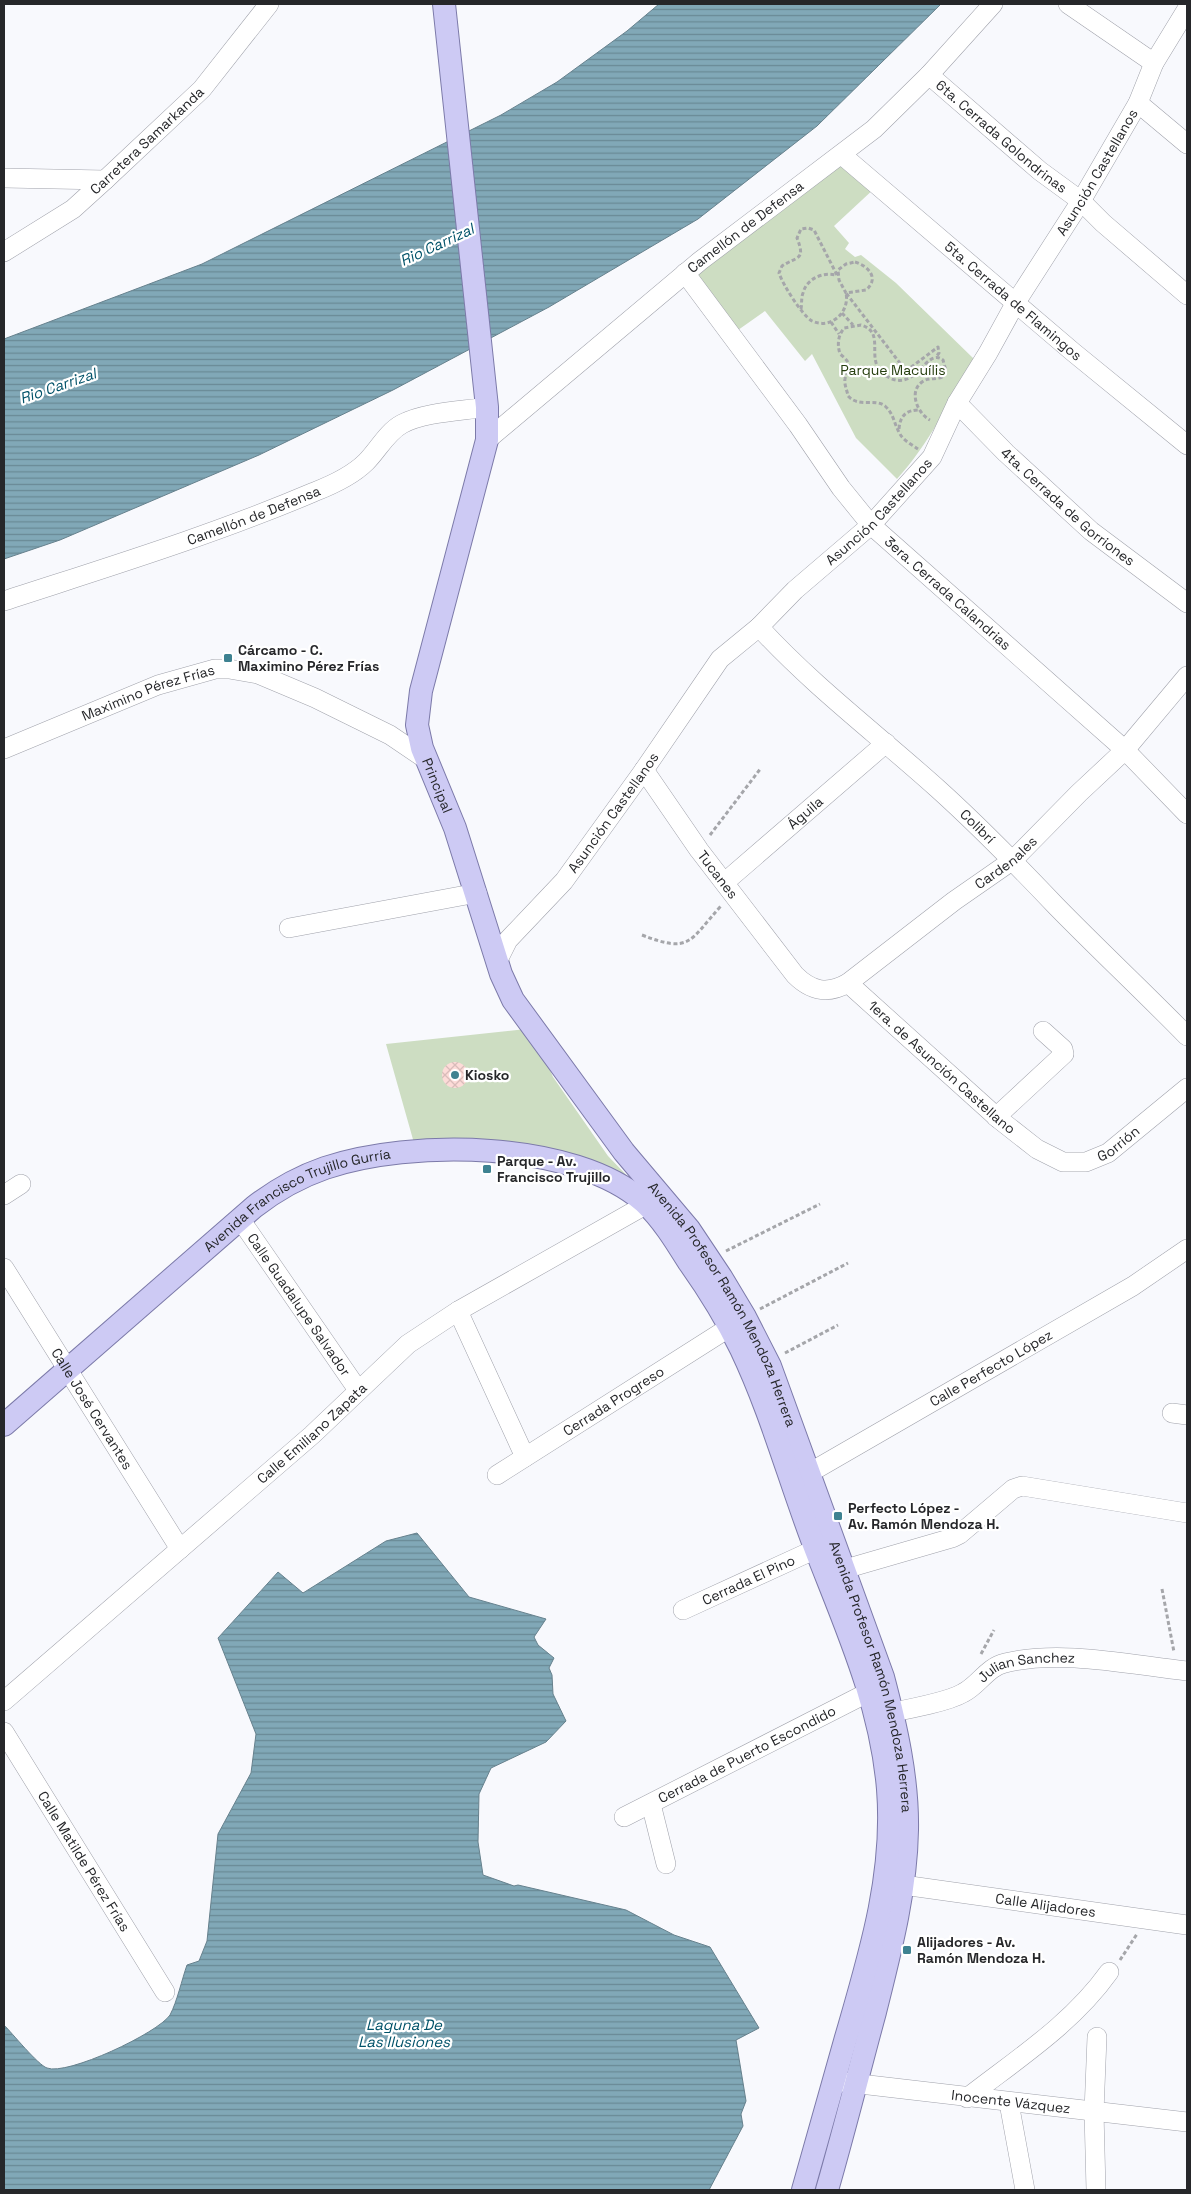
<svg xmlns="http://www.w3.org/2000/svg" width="1191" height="2194" font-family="'Space Grotesk',sans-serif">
  <defs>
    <pattern id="water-rules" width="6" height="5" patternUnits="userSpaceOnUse" patternTransform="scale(1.25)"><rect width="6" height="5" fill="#81a8b7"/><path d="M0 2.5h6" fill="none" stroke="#698995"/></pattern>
    <pattern id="building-cross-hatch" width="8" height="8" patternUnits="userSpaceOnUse" patternTransform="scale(1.25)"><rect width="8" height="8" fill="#fddbd8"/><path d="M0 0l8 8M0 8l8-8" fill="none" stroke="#d9bcba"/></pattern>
  </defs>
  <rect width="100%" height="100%" fill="#f8f9fd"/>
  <g fill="#cdddc2">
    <path d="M842 158 876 187 834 226 849 243 845 249 855 257 861 255 896 283 974 359C950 400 929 444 897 479L856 438 812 354 805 361 765 311 731 335 690 273Z"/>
    <path d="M526 1029 544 1055 553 1077 608 1156 635 1184 414 1143 386 1044Z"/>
  </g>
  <g fill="url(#water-rules)" stroke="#66818d">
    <path d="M659 4H941L817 126 698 219 549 307 393 390 259 455 60 540 4 559V339L202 264 501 115 557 82 627 31Z"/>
    <path d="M417 1533 469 1597 546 1619 534 1637 538 1645 554 1658 549 1668 552 1675 553 1694 566 1721 546 1742 491 1768 479 1794 478 1842 483 1875 514 1886 518 1885 626 1910 674 1935 710 1947 759 2028 736 2040 746 2101 741 2114 743 2126 709 2190H4V2025C12 2033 38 2065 47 2068 67 2076 158 2033 170 2015 177 2002 182 1979 187 1965L199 1961 207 1941 218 1834 251 1773 256 1734 218 1638 278 1572 303 1593 386 1541Z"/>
  </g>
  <circle fill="url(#building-cross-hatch)" cx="455" cy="1075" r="13"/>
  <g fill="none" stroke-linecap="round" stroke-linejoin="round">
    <defs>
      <g id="minor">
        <path d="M1068 4 1154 63"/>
        <path id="s1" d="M929 75 1040 171 1081 201 1103 223 1187 295"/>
        <path d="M1138 103 1187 144"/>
        <path id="s2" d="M842 155 1073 352 1187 445"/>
        <path d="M4 178 105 180"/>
        <path id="s3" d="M4 252 73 209 105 180 202 89 269 4"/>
        <path id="s4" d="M685 273 798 425 841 488 871 525 1125 750 1187 814"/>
        <path id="s5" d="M957 403 1006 453 1091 531 1187 603"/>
        <path id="s6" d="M487 440 700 261 874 129 929 75 993 4"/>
        <path id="s7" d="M4 601C108 567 213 535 314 492 332 485 352 476 366 462 378 450 387 432 402 424 424 412 462 411 487 407"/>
        <path id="s8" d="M759 627C813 686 878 735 938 789 979 826 1018 866 1056 906 1099 950 1144 992 1187 1036"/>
        <path id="s9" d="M4 749 158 685 215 669H229L258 674 315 698 390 735 427 760"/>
        <path id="s10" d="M644 770 699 850 795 975C811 991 827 995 848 983L954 901 1013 860 1079 793 1125 750 1187 676"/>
        <path id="s11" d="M725 882 886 743"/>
        <path d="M289 928 477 893"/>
        <path id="s12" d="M498 960 508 940 564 881 644 770 720 659 759 627 795 590 871 525 932 457 957 403 988 353 1016 302 1081 201 1138 103 1154 63 1187 9"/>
        <path id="s13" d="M848 983 1000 1120 1037 1149 1063 1162H1086L1108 1153 1187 1088"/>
        <path d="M996 1117 1064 1054 1063 1049 1043 1031"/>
        <path d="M4 1195 21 1184"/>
        <path id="s14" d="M240 1219 358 1390"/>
        <path id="s15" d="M4 1268 180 1549"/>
        <path d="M458 1311 525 1457"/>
        <path d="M1172 1413 1187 1415"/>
        <path id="s16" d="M497 1475 730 1327"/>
        <path id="s17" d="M797 1480 1133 1286 1187 1249"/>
        <path d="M832 1575 845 1569 952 1538 960 1534 1013 1489 1022 1486 1187 1513"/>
        <path id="s18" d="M683 1610 816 1549"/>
        <path id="s19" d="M4 1701 312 1435 408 1344 458 1311 647 1204"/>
        <path id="s20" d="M878 1715C898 1711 946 1703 963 1693 979 1685 987 1667 1005 1663 1061 1649 1131 1665 1187 1671"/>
        <path id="s21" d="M4 1732 165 1992"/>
        <path d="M651 1804 666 1864"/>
        <path id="s22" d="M624 1817 869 1692"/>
        <path id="s23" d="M903 1885 1187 1925"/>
        <path id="s24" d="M843 2082 1187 2122"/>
        <path d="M967 2098C1017 2059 1072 2024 1109 1972"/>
        <path d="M1009 2103 1025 2190"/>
        <path d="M1096 2190 1094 2112 1097 2037"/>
      </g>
      <g id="major">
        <path id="s25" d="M444 4 487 407V440L421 691 417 725 422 748 455 828 501 974 513 1000 624 1152 689 1229 721 1277 745 1317 770 1366 883 1677C896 1726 908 1779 907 1830 906 1892 890 1952 875 2012 859 2071 844 2131 827 2190"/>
        <path id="s26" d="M4 1425 254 1207C276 1190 299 1177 325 1168 410 1139 574 1140 644 1202 662 1219 675 1240 688 1261 708 1289 726 1318 741 1349 772 1414 790 1483 816 1550 846 1627 881 1704 888 1789 895 1876 869 1958 845 2041 831 2091 817 2141 803 2190"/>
      </g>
    </defs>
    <use href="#minor" stroke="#a0a2ab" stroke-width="20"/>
    <use href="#major" stroke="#7c7aa9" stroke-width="24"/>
    <g stroke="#a5a6aa" stroke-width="3" stroke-dasharray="4 2.5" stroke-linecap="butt">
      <path d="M855 262C868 266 880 278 866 290L846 293 839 280 838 270 846 264Z"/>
      <path d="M837 275 814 230 808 228 801 229 797 238C806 261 797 256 782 266L779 273C783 285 802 315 812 321 831 330 850 312 846 293L906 371 938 347 939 353 936 357"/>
      <path d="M801 309C802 304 801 298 803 293 807 278 823 272 836 275"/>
      <path d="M842 313 853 325"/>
      <path d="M831 322 839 334"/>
      <path d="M899 429C900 416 906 410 919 410"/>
      <path d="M918 449C912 445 903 440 900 434 894 424 894 414 885 406 875 398 859 408 848 396 847 390 844 384 845 379 847 366 854 365 840 354 837 344 838 336 844 328L861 325C889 333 860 364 890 378 917 391 926 347 943 360L946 371 942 377C935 380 928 377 922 382 908 392 918 414 930 420"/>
      <path d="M710 835 761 768"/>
      <path d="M642 935C691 954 689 941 721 906"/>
      <path d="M726 1251 820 1204"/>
      <path d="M760 1309 848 1263"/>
      <path d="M785 1353 838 1325"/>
      <path d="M1162 1589 1174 1652"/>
      <path d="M981 1654 994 1630"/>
      <path d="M1120 1960 1137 1934"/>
    </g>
    <use href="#minor" stroke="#fff" stroke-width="19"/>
    <use href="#major" stroke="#cdcaf4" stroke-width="22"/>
  </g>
  <g fill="#3e8291" stroke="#fff" stroke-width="2">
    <rect x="223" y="653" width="10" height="10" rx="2.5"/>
    <circle cx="455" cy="1075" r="5"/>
    <rect x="482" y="1164" width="10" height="10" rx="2.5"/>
    <rect x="833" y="1511" width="10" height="10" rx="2.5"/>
    <rect x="902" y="1945" width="10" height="10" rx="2.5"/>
  </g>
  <g text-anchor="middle" stroke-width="4.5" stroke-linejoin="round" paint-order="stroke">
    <g font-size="14" fill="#26272a" stroke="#fff">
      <text dy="5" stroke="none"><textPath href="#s1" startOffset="95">6ta. Cerrada Golondrinas</textPath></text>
      <text dy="5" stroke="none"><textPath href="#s3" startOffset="182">Carretera Samarkanda</textPath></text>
      <text dy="5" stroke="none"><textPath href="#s12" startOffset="998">Asunción Castellanos</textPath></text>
      <text dy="5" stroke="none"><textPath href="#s6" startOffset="335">Camellón de Defensa</textPath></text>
      <text dy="5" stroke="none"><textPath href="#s2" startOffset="225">5ta. Cerrada de Flamingos</textPath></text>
      <text dy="5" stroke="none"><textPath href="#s5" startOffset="152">4ta. Cerrada de Gorriones</textPath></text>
      <text dy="5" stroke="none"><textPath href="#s12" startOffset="592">Asunción Castellanos</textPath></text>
      <text dy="5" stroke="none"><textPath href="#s7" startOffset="264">Camellón de Defensa</textPath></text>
      <text dy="5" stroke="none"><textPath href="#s4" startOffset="416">3era. Cerrada Calandrias</textPath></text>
      <text dy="5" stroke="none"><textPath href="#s9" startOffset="155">Maximino Pérez Frías</textPath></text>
      <text dy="5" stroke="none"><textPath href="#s25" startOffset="796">Principal</textPath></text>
      <text dy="5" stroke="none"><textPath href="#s12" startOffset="188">Asunción Castellanos</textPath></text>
      <text dy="5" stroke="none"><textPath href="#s11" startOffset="106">Águila</textPath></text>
      <text dy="5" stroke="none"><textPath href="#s8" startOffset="296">Colibrí</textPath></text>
      <text dy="5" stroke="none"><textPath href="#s10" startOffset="512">Cardenales</textPath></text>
      <text dy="5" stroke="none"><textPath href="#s10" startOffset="128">Tucanes</textPath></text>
      <text dy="5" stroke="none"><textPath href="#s13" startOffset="126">1era. de Asunción Castellano</textPath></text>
      <text dy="5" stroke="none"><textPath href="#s13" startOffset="341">Gorrión</textPath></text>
      <text dy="5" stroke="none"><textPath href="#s26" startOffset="374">Avenida Francisco Trujillo Gurría</textPath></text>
      <text dy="5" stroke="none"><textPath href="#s14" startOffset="104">Calle Guadalupe Salvador</textPath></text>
      <text dy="5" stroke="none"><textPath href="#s25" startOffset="1395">Avenida Profesor Ramón Mendoza Herrera</textPath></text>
      <text dy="5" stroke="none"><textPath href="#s17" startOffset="224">Calle Perfecto López</textPath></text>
      <text dy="5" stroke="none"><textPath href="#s16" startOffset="138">Cerrada Progreso</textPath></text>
      <text dy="5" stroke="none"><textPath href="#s15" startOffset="166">Calle José Cervantes</textPath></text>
      <text dy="5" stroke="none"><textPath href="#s19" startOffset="408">Calle Emiliano Zapata</textPath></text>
      <text dy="5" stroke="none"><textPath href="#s18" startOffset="72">Cerrada El Pino</textPath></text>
      <text dy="5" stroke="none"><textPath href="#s20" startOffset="160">Julian Sanchez</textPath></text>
      <text dy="5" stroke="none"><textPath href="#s25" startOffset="1800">Avenida Profesor Ramón Mendoza Herrera</textPath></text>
      <text dy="5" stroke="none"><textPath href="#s22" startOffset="138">Cerrada de Puerto Escondido</textPath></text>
      <text dy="5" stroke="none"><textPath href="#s21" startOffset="152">Calle Matilde Pérez Frías</textPath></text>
      <text dy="5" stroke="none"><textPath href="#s23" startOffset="144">Calle Alijadores</textPath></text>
      <text dy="5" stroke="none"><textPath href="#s24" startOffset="169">Inocente Vázquez</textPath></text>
    </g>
    <g font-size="14" fill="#263e0f" stroke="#fff">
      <text x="893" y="375">Parque Macuílis</text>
    </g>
    <g font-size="14" font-weight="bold" fill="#26272a" stroke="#fff" text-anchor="start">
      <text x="238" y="655">Cárcamo - C.<tspan x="238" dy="16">Maximino Pérez Frías</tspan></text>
      <text x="465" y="1080">Kiosko</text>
      <text x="497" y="1166">Parque - Av.<tspan x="497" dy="16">Francisco Trujillo</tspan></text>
      <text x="848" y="1513">Perfecto López -<tspan x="848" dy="16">Av. Ramón Mendoza H.</tspan></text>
      <text x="917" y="1947">Alijadores - Av.<tspan x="917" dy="16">Ramón Mendoza H.</tspan></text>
    </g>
    <g font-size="15" font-style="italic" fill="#005269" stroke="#fff">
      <text transform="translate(437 245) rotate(-25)" y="5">Rio Carrizal</text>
      <text transform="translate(58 386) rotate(-19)" y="5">Rio Carrizal</text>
      <text x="404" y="2030">Laguna De<tspan x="404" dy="17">Las Ilusiones</tspan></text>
    </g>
  </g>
  <rect width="1191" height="2194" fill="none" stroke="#26272a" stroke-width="10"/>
</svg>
